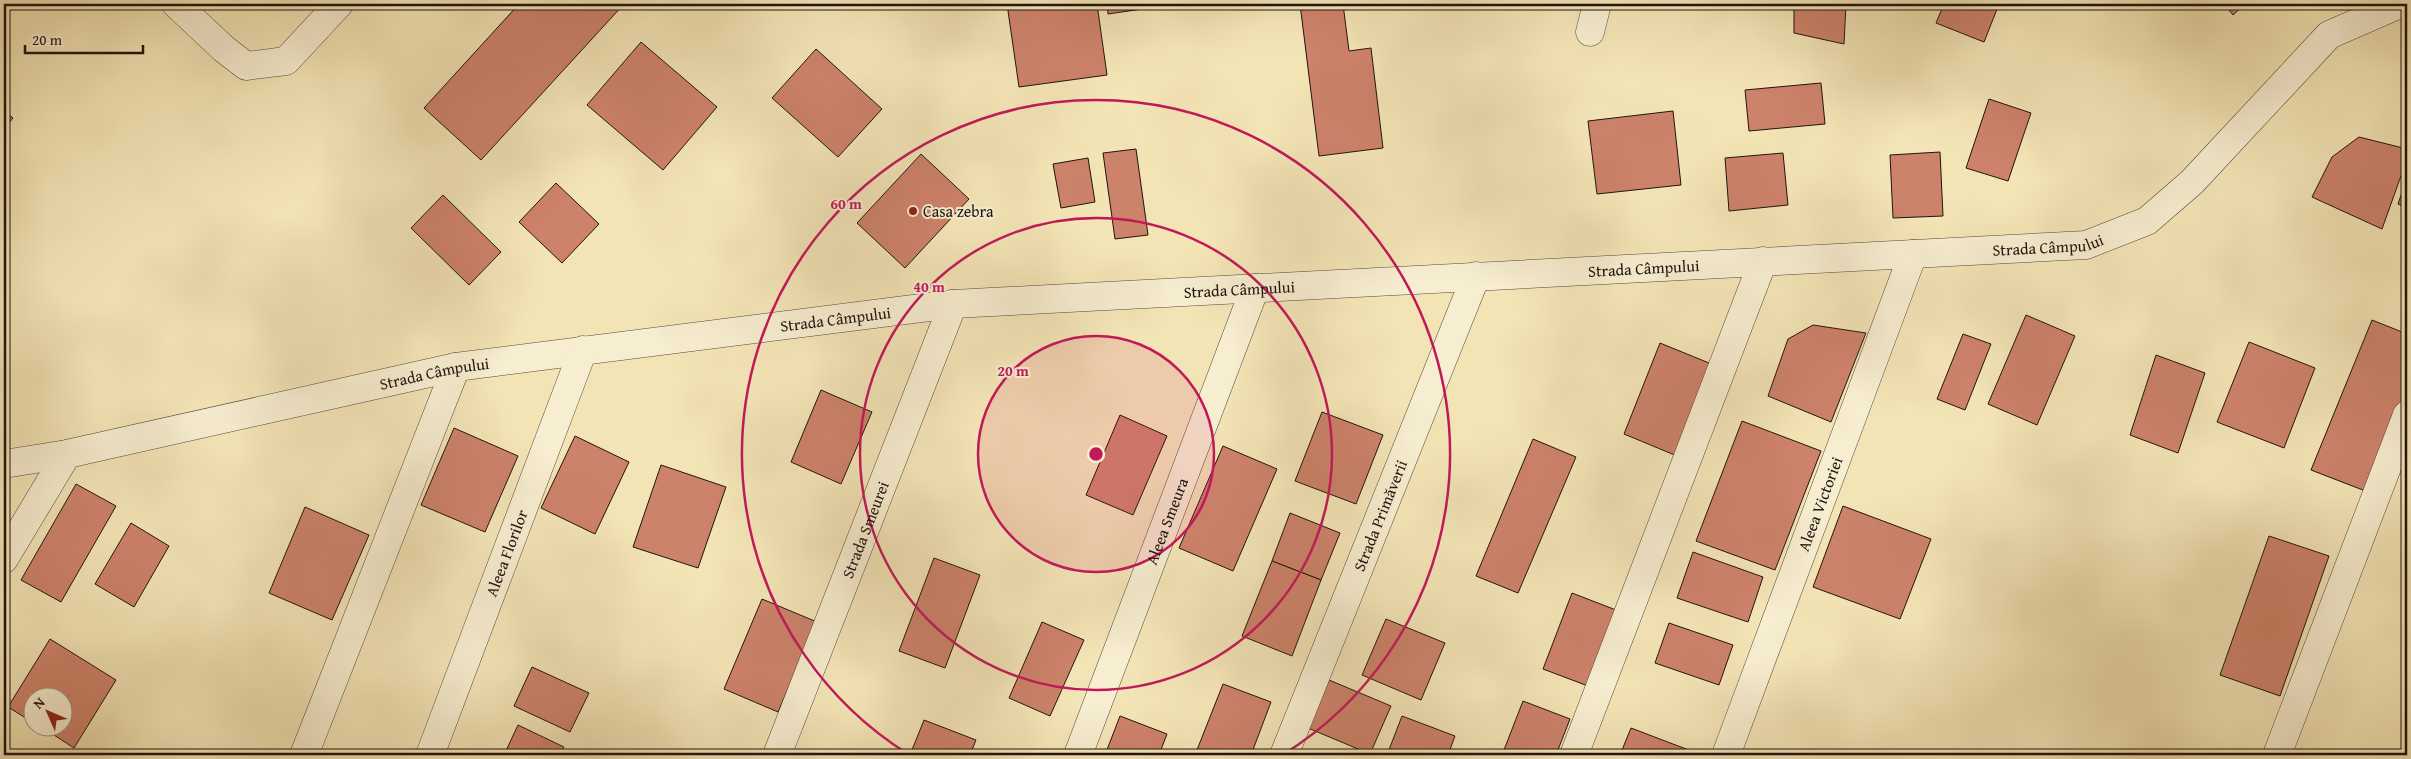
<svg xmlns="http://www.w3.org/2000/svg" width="2411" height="759" font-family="'Gentium Book Plus',serif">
  <rect width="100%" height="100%" fill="#f3e4b6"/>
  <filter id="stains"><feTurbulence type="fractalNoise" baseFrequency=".004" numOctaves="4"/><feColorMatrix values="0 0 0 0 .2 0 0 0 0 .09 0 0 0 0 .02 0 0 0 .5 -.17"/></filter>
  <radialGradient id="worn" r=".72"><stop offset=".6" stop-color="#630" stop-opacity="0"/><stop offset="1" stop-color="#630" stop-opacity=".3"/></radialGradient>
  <g fill="#cd826a" stroke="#1f140d">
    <path d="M519 4H624L481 160 424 108Z"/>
    <path d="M1007 4H1097L1107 75 1019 87Z"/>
    <path d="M1107 4H1177L1108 14Z"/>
    <path d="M1300 4H1343L1349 51 1371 48 1383 148 1319 156Z"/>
    <path d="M1794 4H1846L1844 44 1794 33Z"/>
    <path d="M1944 4H1999L1984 42 1936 23Z"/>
    <path d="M2224 4H2245L2233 15Z"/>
    <path d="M641 42 717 107 663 170 587 105Z"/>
    <path d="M816 49 882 109 838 157 772 98Z"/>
    <path d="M1821 83 1825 124 1749 131 1745 90Z"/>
    <path d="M1989 99 2031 113 2008 181 1966 168Z"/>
    <path d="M4 111 13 118 4 129Z"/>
    <path d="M1673 111 1681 185 1597 194 1588 121Z"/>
    <path d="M2359 137 2407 149V159L2382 229 2312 197 2332 157Z"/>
    <path d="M1136 149 1148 235 1115 239 1103 153Z"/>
    <path d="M1940 152 1943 216 1893 218 1890 155Z"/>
    <path d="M1783 153 1788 205 1729 211 1725 158Z"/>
    <path d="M921 154 969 199 905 268 857 223Z"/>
    <path d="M1088 158 1095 202 1061 208 1053 164Z"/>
    <path d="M2407 178V208L2398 204Z"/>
    <path d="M556 183 599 224 562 263 519 222Z"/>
    <path d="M443 195 501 252 469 285 411 228Z"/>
    <path d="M2026 315 2075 336 2037 425 1988 404Z"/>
    <path d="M2372 320 2407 334V396L2368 492 2311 470Z"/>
    <path d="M1813 325 1866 333 1831 422 1768 396 1788 339Z"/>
    <path d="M1963 334 1991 344 1965 410 1937 399Z"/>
    <path d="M2249 342 2315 368 2284 448 2217 422Z"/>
    <path d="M1660 343 1714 365 1677 456 1624 434Z"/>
    <path d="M2156 355 2205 373 2178 453 2130 435Z"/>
    <path d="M821 390 872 412 841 484 791 462Z"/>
    <path d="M1322 412 1383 435 1356 504 1295 481Z"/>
    <path d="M1120 415 1167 436 1133 515 1086 495Z"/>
    <path d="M1742 421 1821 451 1775 570 1696 541Z"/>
    <path d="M454 428 518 456 485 532 421 505Z"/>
    <path d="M575 436 629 462 595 534 541 508Z"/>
    <path d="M1533 439 1576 457 1518 593 1476 576Z"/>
    <path d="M1223 446 1277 469 1233 571 1179 548Z"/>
    <path d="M661 465 726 487 698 568 633 547Z"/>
    <path d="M76 484 116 506 61 602 21 580Z"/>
    <path d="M1843 506 1931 539 1900 619 1813 587Z"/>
    <path d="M305 507 369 535 332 620 269 593Z"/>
    <path d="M1290 513 1340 533 1321 580 1272 561Z"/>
    <path d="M131 523 169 546 134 607 95 584Z"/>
    <path d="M2269 536 2329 556 2280 696 2220 675Z"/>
    <path d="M1693 552 1763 577 1748 622 1677 598Z"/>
    <path d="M934 558 980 575 945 668 899 651Z"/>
    <path d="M1272 561 1321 580 1292 656 1242 636Z"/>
    <path d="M1572 593 1616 610 1588 686 1543 669Z"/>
    <path d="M762 599 817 622 778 712 724 689Z"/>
    <path d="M1386 619 1445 643 1421 700 1362 675Z"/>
    <path d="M1042 622 1084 640 1050 716 1009 698Z"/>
    <path d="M1669 623 1733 645 1719 685 1655 663Z"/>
    <path d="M50 639 116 680 74 748 40 726H62V696H32V722L8 707Z"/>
    <path d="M532 667 589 693 570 732 514 706Z"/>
    <path d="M1329 680 1391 706 1370 754 1308 728Z"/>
    <path d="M1223 684 1271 702 1251 755H1195Z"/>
    <path d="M1523 701 1570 719 1556 755H1502Z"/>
    <path d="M1120 716 1167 734 1159 755H1105Z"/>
    <path d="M1402 716 1455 736 1448 755H1387Z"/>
    <path d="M924 720 976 740 970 755H910Z"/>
    <path d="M518 725 564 747 560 755H504Z"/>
    <path d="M1631 728 1694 752 1693 755H1620Z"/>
  </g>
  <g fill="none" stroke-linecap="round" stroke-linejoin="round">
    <defs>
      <g id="minor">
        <path d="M176 4 224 49 246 66 286 61 339 4"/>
        <path d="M1590 32 1597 4"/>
        <path id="s1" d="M4 464 67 454 456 367 953 304 2086 245 2147 221 2192 182 2329 35 2400 4"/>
        <path d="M4 559 67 454"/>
        <path d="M304 755 456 367"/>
        <path id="s2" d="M430 755 583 350"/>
        <path id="s3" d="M777 755 953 304"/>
        <path id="s4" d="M1078 755 1255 288"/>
        <path id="s5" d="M1284 755 1476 276"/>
        <path d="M1574 755 1763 261"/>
        <path id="s6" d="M1726 755 1913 254"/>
        <path d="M2277 755 2407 415"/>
      </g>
    </defs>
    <use href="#minor" stroke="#544837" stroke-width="29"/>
    <use href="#minor" stroke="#f7edd0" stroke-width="28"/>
  </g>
  <circle cx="1096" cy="454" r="118" fill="#c2185b" fill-opacity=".12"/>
  <g fill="none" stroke="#c2185b" stroke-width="2.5">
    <circle cx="1096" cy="454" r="118"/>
    <circle cx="1096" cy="454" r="236"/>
    <path d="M908 754A354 354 0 1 1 1284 754"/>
  </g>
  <circle fill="#8f2418" stroke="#f7edd0" stroke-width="2" cx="913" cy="211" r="5"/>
  <g text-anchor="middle" stroke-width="4" stroke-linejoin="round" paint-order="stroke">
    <g font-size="16" fill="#1f140d" stroke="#f7edd0" text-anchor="start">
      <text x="923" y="217">Casa zebra</text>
    </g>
    <g font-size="16" fill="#1f140d" stroke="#f7edd0">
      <text dy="6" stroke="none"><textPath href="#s1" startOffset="2060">Strada Câmpului</textPath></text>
      <text dy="6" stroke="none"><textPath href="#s1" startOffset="1655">Strada Câmpului</textPath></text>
      <text dy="6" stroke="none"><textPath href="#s1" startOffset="1250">Strada Câmpului</textPath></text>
      <text dy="6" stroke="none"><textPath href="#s1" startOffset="845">Strada Câmpului</textPath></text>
      <text dy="6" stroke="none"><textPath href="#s1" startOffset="440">Strada Câmpului</textPath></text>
      <text dy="6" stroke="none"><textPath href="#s6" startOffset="268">Aleea Victoriei</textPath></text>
      <text dy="6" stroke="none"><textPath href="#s5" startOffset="258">Strada Primăverii</textPath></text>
      <text dy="6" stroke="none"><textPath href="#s4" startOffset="250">Aleea Smeura</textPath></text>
      <text dy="6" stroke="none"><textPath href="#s3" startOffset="242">Strada Smeurei</textPath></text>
      <text dy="6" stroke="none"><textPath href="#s2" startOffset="216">Aleea Florilor</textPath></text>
    </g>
  </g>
  <circle cx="1096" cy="454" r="8" fill="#c2185b" stroke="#f7edd0" stroke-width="2.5"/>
  <g font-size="15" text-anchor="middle" font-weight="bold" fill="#c2185b" stroke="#f7edd0" stroke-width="4" stroke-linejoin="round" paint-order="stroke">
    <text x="846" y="209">60 m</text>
    <text x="929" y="292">40 m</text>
    <text x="1013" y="376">20 m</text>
  </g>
  <rect width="2411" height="759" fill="none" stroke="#f3e4b6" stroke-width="20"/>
  <rect x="5" y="5" width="2401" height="749" fill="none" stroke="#1f140d" stroke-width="2.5"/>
  <rect x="10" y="10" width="2391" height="739" fill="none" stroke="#1f140d"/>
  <g transform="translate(48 712) rotate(315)"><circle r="24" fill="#f7edd0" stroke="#a19682"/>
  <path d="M0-4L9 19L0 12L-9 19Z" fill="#8f2418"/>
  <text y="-8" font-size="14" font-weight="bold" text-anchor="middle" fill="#1f140d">N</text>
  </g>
  <path d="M25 45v8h118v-8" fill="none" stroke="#1f140d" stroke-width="2.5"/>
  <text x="32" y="45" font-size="15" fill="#1f140d" stroke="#f7edd0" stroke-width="4" paint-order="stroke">20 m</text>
  <rect width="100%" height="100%" filter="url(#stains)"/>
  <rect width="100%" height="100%" fill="url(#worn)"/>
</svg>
